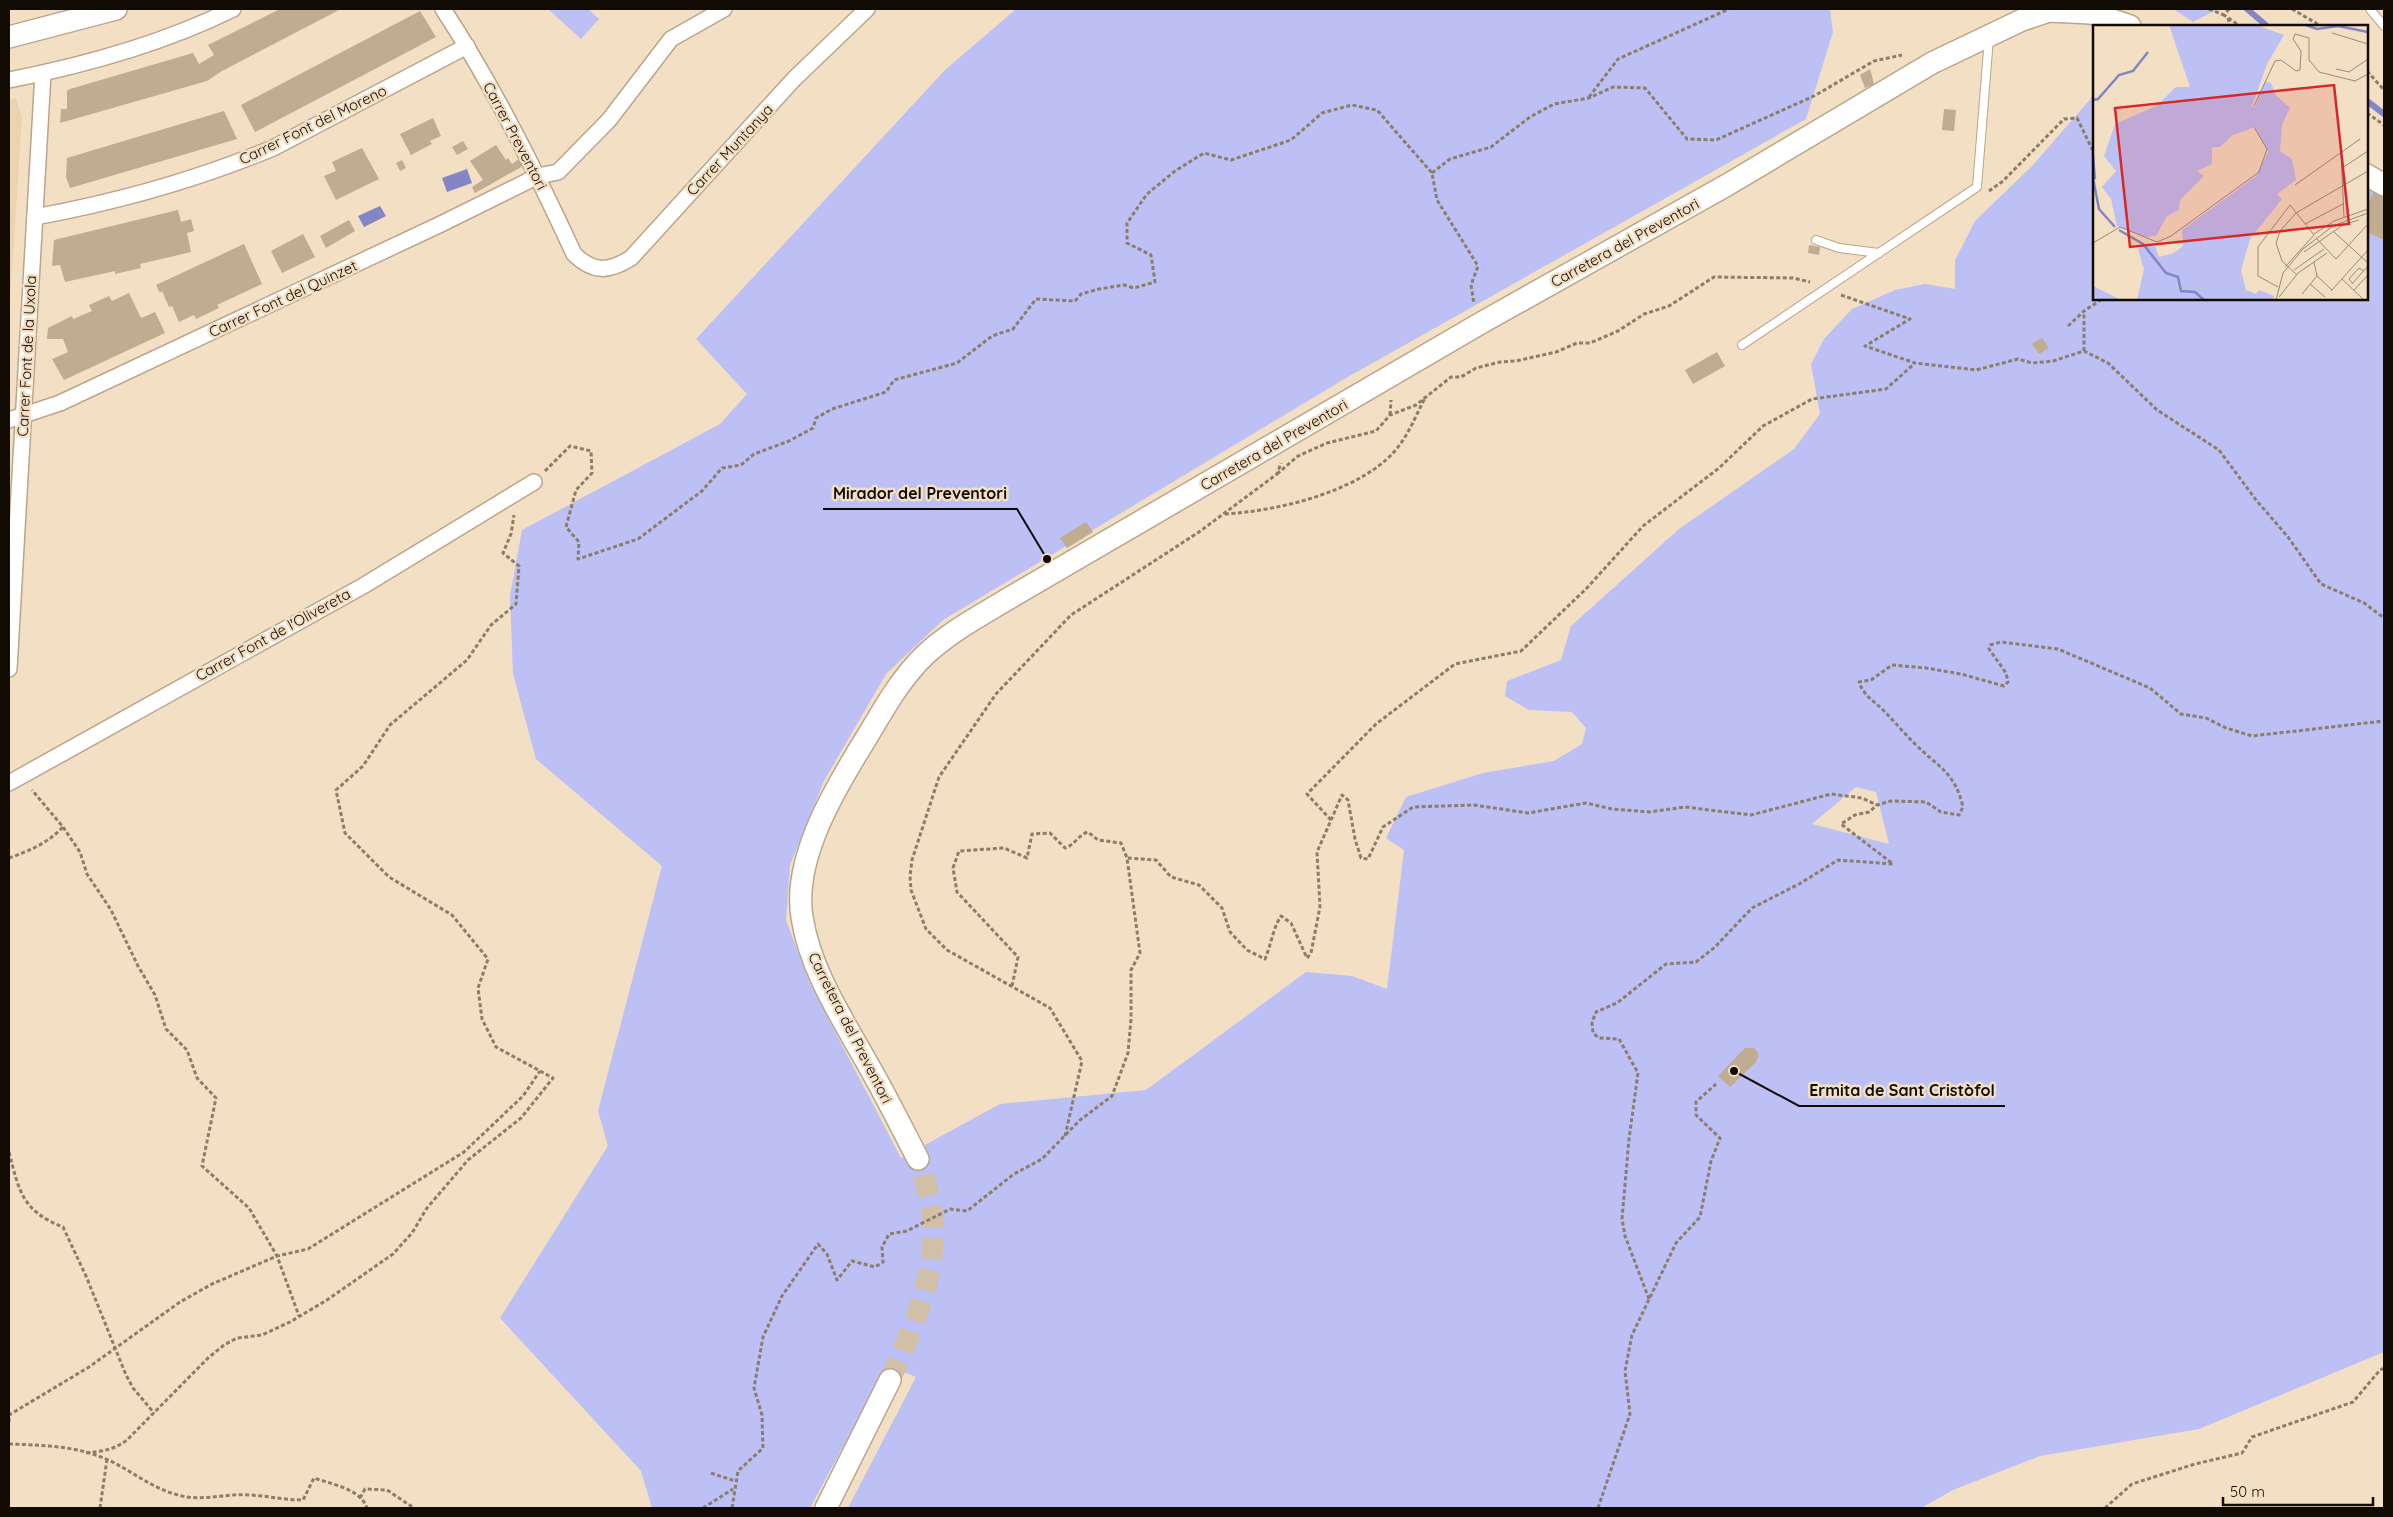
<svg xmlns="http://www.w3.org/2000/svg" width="2393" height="1517" font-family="Quicksand,sans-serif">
  <rect width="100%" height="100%" fill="#f3dfc3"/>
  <path fill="#ebd3b0" d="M16 98 22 118 9 316V101Z"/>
  <g fill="#bcc0f5" fill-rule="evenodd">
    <path d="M548 9H588L599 19 581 39Z"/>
    <path d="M1016 9H1830L1833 32 1806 119 1346 378 943 620 886 674 824 781 790 865 786 920 810 984 901 1158 1000 1104 1146 1090 1306 972 1352 976 1387 989 1404 850 1386 838 1406 797 1483 773 1554 761 1582 744 1586 728 1572 712 1529 710 1505 696 1507 681 1561 660 1571 626 1679 529 1794 449 1820 414 1811 364 1824 339 1852 309 1895 290 1925 284 1955 289V260L1975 221 2032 166 2094 95V299H2367V186L2384 195V1352L2199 1429 2040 1456 1953 1490 1921 1508H848L916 1377 887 1365 810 1508H652L641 1471 500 1318 608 1146 598 1111 662 866 536 759 513 674 510 596 522 530 720 424 747 394 696 339 945 70ZM1856 787 1876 792 1889 844 1812 824Z"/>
    <path d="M2173 9H2218L2193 22Z"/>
  </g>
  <g fill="#8286c5">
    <path d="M467 169 472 183 447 192 442 178Z"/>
    <path d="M380 206 386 216 364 227 358 216Z"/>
  </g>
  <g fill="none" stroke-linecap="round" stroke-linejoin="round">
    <g stroke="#8286c5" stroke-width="6">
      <path d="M2247 9 2267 26"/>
      <path d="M2367 101 2384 114"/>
    </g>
  </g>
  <g fill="#bfac91">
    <path d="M280 9H341L222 71 207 81 60 123 61 109H67V91L70 89 193 53 199 64 214 55 208 45Z"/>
    <path d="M420 11 436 37 255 132 241 105Z"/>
    <path d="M1870 69 1874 84 1865 88 1860 75Z"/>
    <path d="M1944 109 1956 110 1954 131 1942 130Z"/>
    <path d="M224 111 237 139 70 188 66 177 67 158Z"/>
    <path d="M433 118 441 136 430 141 432 144 411 155 400 134Z"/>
    <path d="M463 141 468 149 457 155 452 147Z"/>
    <path d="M496 145 506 160 508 158 512 164 519 159 523 166 475 193 472 187 483 180 470 161Z"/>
    <path d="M362 148 379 179 336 200 324 176 336 171 332 162Z"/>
    <path d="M402 160 406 168 400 171 396 163Z"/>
    <path d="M2374 192 2384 197V240L2367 232V200L2369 201Z"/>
    <path d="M178 210 181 222 191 219 194 231 187 233 191 252 140 264 141 268 115 274V271L65 282 60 265 52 266 54 240Z"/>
    <path d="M349 220 355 231 326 248 320 236Z"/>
    <path d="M303 234 315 257 282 273 271 251Z"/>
    <path d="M244 244 262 284 217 305 219 308 196 319 194 315 179 322 172 306 169 307 162 291 160 293 156 285Z"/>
    <path d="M1809 245 1820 247 1819 255 1808 253Z"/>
    <path d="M129 293 141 318 155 312 165 333 64 380 52 359 68 352 63 339H47L48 328 72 316 73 319 92 311 89 305 109 296 112 301Z"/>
    <path d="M2042 338 2049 348 2039 354 2032 344Z"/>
    <path d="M1717 352 1725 366 1693 384 1685 370Z"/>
    <path d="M1086 522 1093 532 1067 548 1060 538Z"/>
    <path d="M1745 1048H1754L1759 1054 1756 1062 1730 1087 1718 1076Z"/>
  </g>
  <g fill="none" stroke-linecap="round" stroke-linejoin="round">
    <path stroke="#d1bfa6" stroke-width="21" stroke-dasharray="21 11" stroke-linecap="butt" d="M890 1380C912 1329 936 1278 933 1222 932 1200 924 1179 918 1159"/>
    <defs>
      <g id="lane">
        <path d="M2370 9 2384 26"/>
        <path d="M1816 240 1839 248 1879 253"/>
        <path d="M1742 345 1977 187 1989 38"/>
      </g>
      <g id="street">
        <path d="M443 9C494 87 535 170 574 254 593 273 609 272 631 258L794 79 867 9"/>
        <path d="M9 80C86 65 162 44 233 9"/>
        <path d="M35 217C117 202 196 180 273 148L467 46"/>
        <path d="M9 420 60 403 441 224 538 176 558 172 609 120 671 39 724 9"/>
        <path d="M9 669 43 73"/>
        <path d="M9 783 363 586 534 482"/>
      </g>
      <g id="secondary">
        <path d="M9 37 116 9"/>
        <path d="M2367 175 2384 185"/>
        <path d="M918 1159C902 1128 887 1098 870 1068 844 1021 810 971 802 917 792 856 839 782 870 732 886 705 902 677 925 655 948 633 978 617 1006 600L1481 323 1727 185 1932 63 2022 20 2049 11 2091 13 2130 26"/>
        <path d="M826 1508 890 1380"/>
      </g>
    </defs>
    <use href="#lane" stroke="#b9a68b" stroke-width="10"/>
    <use href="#street" stroke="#b9a68b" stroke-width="18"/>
    <use href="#secondary" stroke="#b9a68b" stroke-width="24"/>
    <g stroke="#8b7d6a" stroke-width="3" stroke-dasharray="4 2.5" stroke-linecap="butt">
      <path d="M2209 9 2224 15"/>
      <path d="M2229 9 2224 15 2240 26"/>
      <path d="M2292 9 2321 26"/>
      <path d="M2228 18 2230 26"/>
      <path d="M2367 71 2384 90"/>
      <path d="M1589 97 1618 59 1729 9"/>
      <path d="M2367 113 2384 125"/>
      <path d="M1432 173 1450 159 1491 147 1530 117 1554 104 1589 98 1613 87 1645 88 1687 139 1716 140 1814 96 1874 61 1902 55"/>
      <path d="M1989 191 2003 181 2064 119 2077 118 2094 153"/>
      <path d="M1841 295 1910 319 1865 346 1915 363 1976 370 2018 359 2032 363 2053 361 2084 351 2108 363 2157 410 2219 450 2256 500 2288 537 2321 584 2364 603 2384 618"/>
      <path d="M2068 326 2084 311 2102 299"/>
      <path d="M2084 351V311"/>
      <path d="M1390 415 1391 400"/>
      <path d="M545 471 570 446 591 451 592 473 576 490 566 527 579 542 578 559 638 539 702 491 722 468 741 465 754 454 789 441 813 428 816 418 832 409 886 392 894 380 957 363 992 336 1013 329 1036 299 1075 301 1081 294 1099 289 1124 285 1134 288 1155 282 1151 255 1127 243V223L1147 194 1175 171 1204 153 1231 160 1291 140 1322 113 1352 105 1377 110 1432 173 1437 200 1478 266 1471 285 1474 304"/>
      <path d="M1277 474 1298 456 1327 443 1376 431 1390 415 1416 405 1451 377H1461L1476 368 1500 362 1516 361 1556 352 1577 343H1590L1618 331 1644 314 1669 306 1714 277 1793 278 1810 282"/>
      <path d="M1225 514C1279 511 1369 490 1401 443 1411 429 1417 413 1425 398"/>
      <path d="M1331 820 1307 794 1376 724 1455 664 1521 651 1586 589 1643 526 1719 468 1763 426 1812 399 1886 389 1914 364"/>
      <path d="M63 827 80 852 87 874 111 910 138 966 155 995 166 1029 187 1050 197 1078 216 1098 202 1166 249 1208 277 1256 299 1316"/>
      <path d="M9 858C29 851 48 843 63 827L32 790"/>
      <path d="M1012 986 1018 957 957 892 953 868 959 851 1004 848 1027 858 1032 834 1050 833 1065 848C1075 845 1078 835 1088 832L1098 840 1121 843 1127 858"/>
      <path d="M1065 1136 1082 1061 1050 1008 947 950 926 929 911 890 910 876 912 860 939 777 996 694 1071 615 1199 532 1277 474 1281 463"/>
      <path d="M9 1152C19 1191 22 1211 63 1227L86 1276 126 1375 133 1388 154 1413"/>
      <path d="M1649 1299 1625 1236 1622 1219 1629 1139 1638 1073 1619 1039 1599 1038 1593 1033 1592 1022 1596 1012 1617 1003 1666 964 1696 962 1715 947 1752 908 1799 884 1838 860 1893 864 1841 824 1855 815 1869 812 1877 805 1891 801 1926 802 1941 812 1959 815 1963 807C1955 772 1938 767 1915 744 1904 733 1894 721 1883 710 1873 700 1864 696 1859 682L1871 680 1892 665 1926 668 1961 674 2004 686 2008 682 2006 673 1989 649 1990 645 2001 642 2058 649 2150 688 2181 714 2206 718 2226 728 2252 736 2384 721"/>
      <path d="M9 1422V1415L89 1367 180 1302 212 1284 277 1256 308 1249 464 1152 523 1096 540 1071"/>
      <path d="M9 1444C41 1445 77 1446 106 1459 131 1470 151 1488 178 1495 202 1502 226 1493 250 1495 268 1496 285 1500 303 1500L314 1478C331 1484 361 1489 367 1508"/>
      <path d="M86 1453C103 1451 114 1450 127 1440L208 1358 224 1345 237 1338 262 1335 290 1322 327 1300 393 1254 412 1233 427 1208 468 1160 521 1118 553 1078 496 1047 482 1019 478 988 488 959 452 915 389 877 345 833 336 790 363 766 390 725 467 660 491 625 516 604 519 566 503 553 511 534 514 515"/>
      <path d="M711 1473 735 1481"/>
      <path d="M360 1498 365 1489 387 1490 414 1508"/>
      <path d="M100 1508 107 1459"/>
      <path d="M703 1508 733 1489"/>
      <path d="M732 1508 738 1471 763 1448 762 1415 754 1388 763 1337 782 1296 818 1244 827 1254 837 1280 852 1261 875 1267 883 1262 882 1247 889 1234 907 1231 950 1209 967 1211 1014 1174 1042 1159 1080 1120 1112 1096 1128 1053 1131 1019V970L1140 953 1127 858 1156 860 1171 877 1199 885 1222 908 1230 932 1247 950 1265 959C1271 945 1273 928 1281 916L1291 923 1307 958 1311 953 1320 907 1317 852 1342 795 1348 800 1355 839 1361 858 1368 859 1383 827 1413 807 1474 805 1528 813 1586 803 1612 809 1649 812 1685 807 1751 815 1831 794 1862 798 1877 805"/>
      <path d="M1598 1508 1630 1414 1625 1371 1632 1335 1676 1243 1700 1217 1711 1161 1720 1138 1696 1115V1102L1716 1084"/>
      <path d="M2105 1508 2132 1484 2195 1464 2242 1453 2252 1437 2353 1402 2380 1370 2384 1368"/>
    </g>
    <use href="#lane" stroke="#fff" stroke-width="8"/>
    <use href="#street" stroke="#fff" stroke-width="15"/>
    <use href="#secondary" stroke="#fff" stroke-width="21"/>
  </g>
  <g text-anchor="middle" stroke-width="5" stroke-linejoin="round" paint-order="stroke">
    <g font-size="15" fill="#110b03" stroke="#f3dfc3">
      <text transform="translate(313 125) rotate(-26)" y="5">Carrer Font del Moreno</text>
      <text transform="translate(515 136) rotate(62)" y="5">Carrer Preventori</text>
      <text transform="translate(730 150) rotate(-47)" y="5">Carrer Muntanya</text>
      <text transform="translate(1625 243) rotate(-29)" y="5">Carretera del Preventori</text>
      <text transform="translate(283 299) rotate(-25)" y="5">Carrer Font del Quinzet</text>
      <text transform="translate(27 356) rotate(-87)" y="5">Carrer Font de la Uxola</text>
      <text transform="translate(1274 445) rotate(-30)" y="5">Carretera del Preventori</text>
      <text transform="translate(273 635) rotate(-29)" y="5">Carrer Font de l'Olivereta</text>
      <text transform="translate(850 1028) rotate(63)" y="5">Carretera del Preventori</text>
    </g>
  </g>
  <g transform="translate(2093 25)">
    <rect width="275" height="275" fill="#f3dfc3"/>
    <path d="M76 0H164L191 10 174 39 159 81 162 82 172 56 178 58 183 70 197 83 189 100 187 126 199 134 203 155 184 169 189 174 157 214 148 245 153 265 163 269 166 265 181 271 180 275H44L51 244 45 224 55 218 62 221 66 232 81 228 90 221 89 205 163 151 175 127 162 102 140 110 127 122H119V139L104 146 111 151 87 175 86 185 74 191 63 211 52 212 24 201 18 174 9 162 23 146 11 131 22 99 63 81 83 62H97ZM0 261 28 275H0Z" fill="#bcc0f5"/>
    <path fill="none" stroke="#8286c5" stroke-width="2.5" d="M213 0 224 4 245 1 275 7M0 75 5 74 26 50 40 46 55 27M0 131 2 154M0 153 6 184 22 202M26 205 50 219 73 248 85 252 88 266 102 267 111 275"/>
    <path fill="none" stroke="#998a76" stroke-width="1" d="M239 8 275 19M243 44 256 47 275 34M161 81 182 36 188 35 203 46 207 45 208 26 200 14 202 9 216 13V35L226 47 262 56 275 49M248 127 251 192M249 143 275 126M202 160 267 114M212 199 250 179M241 207 275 238M221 209 241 196 275 184M223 213 243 234 275 199M0 218 27 202 64 217 78 211 166 147 174 124 161 102M211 227 250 200 266 195M221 237 224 251 239 265M201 245 231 224M204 250 189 236 183 218 187 206 203 188 275 146M249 254 271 275M259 258 256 254 266 243 271 246M217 259 232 272M259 259 274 242M185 262 165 251V222L197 180 221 210 192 242M261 265 275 250M238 266 275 225M209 269 224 251M186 272 205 248 234 228M183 275 190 248 210 224 240 201 275 188M239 275H255"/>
    <path fill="#d62828" fill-opacity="0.15" stroke="#d62828" stroke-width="2.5" d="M241 60 256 199 37 222 22 83Z"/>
    <rect width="275" height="275" fill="none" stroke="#110b03" stroke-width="2.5"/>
  </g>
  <path fill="none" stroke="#110b03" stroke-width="2" d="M1047 559L1017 509H823M1734 1071L1799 1106H2005"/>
  <g fill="#110b03" stroke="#f3dfc3" stroke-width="2">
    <circle cx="1047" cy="559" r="5"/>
    <circle cx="1734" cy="1071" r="5"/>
  </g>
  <g font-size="16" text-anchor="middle" font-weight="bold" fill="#110b03" stroke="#f3dfc3" stroke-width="5" stroke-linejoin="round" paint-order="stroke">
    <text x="920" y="499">Mirador del Preventori</text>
    <text x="1902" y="1096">Ermita de Sant Cristòfol</text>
  </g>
  <rect width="2393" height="1517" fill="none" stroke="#110b03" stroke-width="20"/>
  <path d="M2223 1497v8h150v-8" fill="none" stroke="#110b03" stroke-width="2.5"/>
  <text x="2230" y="1497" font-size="15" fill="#110b03" stroke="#f3dfc3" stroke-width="4" paint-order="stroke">50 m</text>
</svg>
